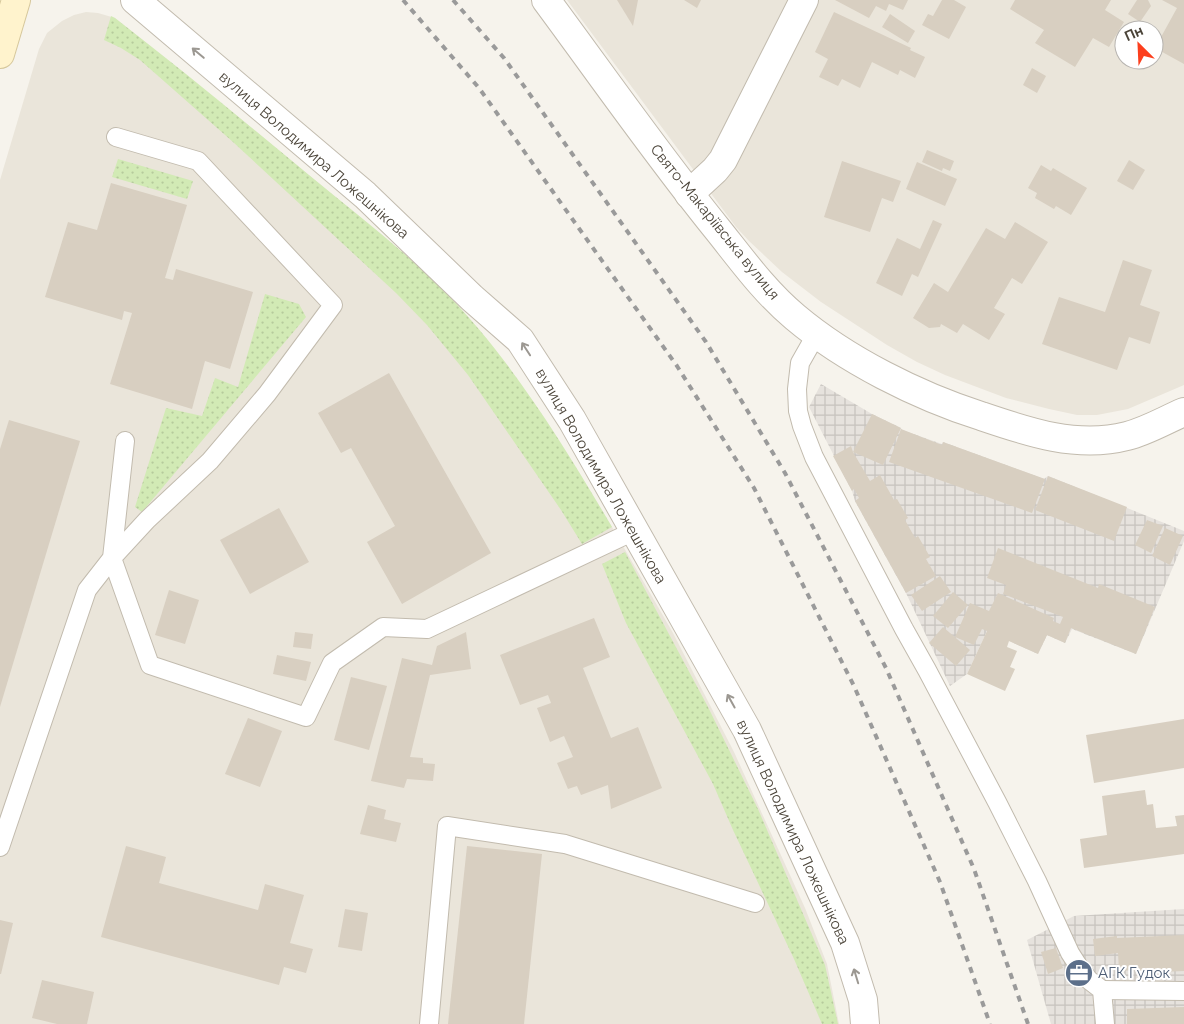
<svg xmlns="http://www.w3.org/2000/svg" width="1184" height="1024" font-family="Raleway,sans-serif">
  <defs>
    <pattern id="industrial-grid" width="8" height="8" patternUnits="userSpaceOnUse" patternTransform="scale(1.25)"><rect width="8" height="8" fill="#e6e2dd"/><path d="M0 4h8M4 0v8" fill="none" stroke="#c7c3be"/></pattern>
    <pattern id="grass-dots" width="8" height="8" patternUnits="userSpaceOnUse" patternTransform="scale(1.25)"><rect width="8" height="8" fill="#d2eab5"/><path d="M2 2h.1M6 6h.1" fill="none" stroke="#b6ca9c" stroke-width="1.8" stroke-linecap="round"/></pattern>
  </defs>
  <rect width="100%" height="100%" fill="#f6f3ec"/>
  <g fill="#eae5da" fill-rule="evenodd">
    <path d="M567 0H1184V385L1128 409 1097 415H1077L1049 409 1006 398 945 375 917 362 887 345 821 302 782 272 749 241 736 227ZM1124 30H1154V60H1124Z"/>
    <path d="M86 12 98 13 115 18 243 121 403 253 446 292 485 338 514 375 612 527 673 633 734 752 805 908 827 964 839 1024H0V180L39 49 47 33 62 21 74 15Z"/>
  </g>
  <g fill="url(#industrial-grid)">
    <path d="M821 384 872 414 901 428 902 430 942 444 943 442 1044 479 1048 476 1184 531V541L1136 654 1072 629 1065 643 1047 635 1038 654 987 631 967 674 950 686 906 593 855 501 852 491 809 407Z"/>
    <path d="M1184 909V1024H1051L1027 940 1074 916Z"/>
  </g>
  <g fill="url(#grass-dots)">
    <path d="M111 16 115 18C181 69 245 122 309 175 355 213 404 250 446 293 511 359 565 447 612 527L582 544 561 510 468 375 427 325 396 293 233 142 140 60 121 48 104 40Z"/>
    <path d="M118 159 193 181 187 199 112 177Z"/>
    <path d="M265 294 299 304 306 317 142 512 135 507 166 408 202 416 215 378 238 387Z"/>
    <path d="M625 552 708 707 758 809 825 965 838 1024H822L794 959 733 830 713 784 626 623 602 564Z"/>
  </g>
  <g fill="#d8cfc1">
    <path d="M617 0H638L633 26Z"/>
    <path d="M684 0H701L697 8Z"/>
    <path d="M835 0H908L903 10 889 4 886 11 876 6 869 18Z"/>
    <path d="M942 0H954L966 7 949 39 922 25 928 14 933 16Z"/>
    <path d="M1015 0H1111L1105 10 1124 22 1109 47 1093 38 1075 67 1035 43 1044 30 1010 9Z"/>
    <path d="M1137 0H1148L1151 6 1140 22 1128 14Z"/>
    <path d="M1162 0H1184V64L1155 48 1177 8Z"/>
    <path d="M834 12 911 48 910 50 925 57 915 78 900 70 898 75 872 62 860 88 842 79 838 86 819 77 828 59 815 52Z"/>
    <path d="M890 14 915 31 908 43 882 27Z"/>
    <path d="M1032 68 1046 76 1037 93 1023 85Z"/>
    <path d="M927 150 954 161 950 171 943 168 942 171 922 162Z"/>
    <path d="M1129 160 1145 170 1133 190 1117 181Z"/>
    <path d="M842 161 901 181 893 202 882 198 870 232 824 217Z"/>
    <path d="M917 162 957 179 945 206 906 189Z"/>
    <path d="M1041 165 1051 171 1053 168 1087 188 1071 215 1056 206 1054 209 1035 198 1037 193 1028 188Z"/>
    <path d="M111 183 187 205 165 278 173 280 176 269 253 292 230 369 205 361 192 409 110 384 132 313 124 311 122 320 45 297 68 222 97 230Z"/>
    <path d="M933 220 942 224 918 277 912 274 902 296 876 283 897 238 920 249Z"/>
    <path d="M1015 222 1048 242 1022 284 1012 278 994 308 1005 314 989 340 963 324 957 333 941 324 940 327 929 328 913 318 934 283 948 292 986 228 1005 239Z"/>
    <path d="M1123 260 1152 270 1140 305 1160 312 1150 344 1129 337 1117 370 1042 344 1059 297 1105 312Z"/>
    <path d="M389 373 491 553 402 604 367 542 395 526 351 448 341 453 318 413Z"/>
    <path d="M872 414 901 428 883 465 853 452 870 481 880 475 894 500 897 499 908 518 905 520 915 538 918 536 930 557 926 559 936 576 906 593 855 501 859 498 854 489 852 491 833 456 851 446 853 452Z"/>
    <path d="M9 420 80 441 0 707V449Z"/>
    <path d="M901 429 942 445 943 442 1045 479 1032 513 889 462Z"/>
    <path d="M1048 476 1127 507 1114 541 1035 510Z"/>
    <path d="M279 508 309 562 250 594 220 540Z"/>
    <path d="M1147 520 1163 526 1151 553 1135 545Z"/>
    <path d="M1165 528 1183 536 1170 565 1152 556Z"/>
    <path d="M998 548 1098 588 1099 584 1155 607 1136 654 1071 628 1065 643 1047 635 1038 654 1009 641 1007 647 1017 651 1010 667 1015 669 1005 691 967 674 987 631 982 629 974 645 955 637 970 603 989 611 998 593 1054 618 1053 621 1060 624 1063 617 1003 594 1006 585 987 578Z"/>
    <path d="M940 576 951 592 922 611 911 595Z"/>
    <path d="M169 590 199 600 185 644 155 635Z"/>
    <path d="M953 592 968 605 948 628 933 616Z"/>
    <path d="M594 618 610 657 583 668 611 738 638 727 662 788 611 809 608 785 581 795 577 786 568 789 557 763 573 757 564 736 550 742 537 708 551 703 548 695 520 705 500 655Z"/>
    <path d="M943 627 970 650 956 666 929 643Z"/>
    <path d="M295 632 313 634 311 649 293 647Z"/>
    <path d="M466 632 471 669 430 675 410 757 423 758V763L435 764 433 781 407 779 404 788 371 781 402 658 432 665 437 646Z"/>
    <path d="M277 655 311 662 306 681 273 674Z"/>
    <path d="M351 677 387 686 369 750 334 740Z"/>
    <path d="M248 718 282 731 260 787 225 774Z"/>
    <path d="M1184 719V768L1094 783 1086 735Z"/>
    <path d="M1145 790 1147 805 1153 804 1156 828 1177 826 1175 816 1184 815V854L1084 868 1080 839 1107 835 1102 796Z"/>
    <path d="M368 805 386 810 384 819 401 823 396 842 360 834Z"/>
    <path d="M126 846 166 857 159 883 258 910 265 884 304 895 290 943 313 949 306 973 284 967 279 985 101 937Z"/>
    <path d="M467 846 542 854 524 1024H448Z"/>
    <path d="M345 909 368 913 362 951 338 947Z"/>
    <path d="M0 920 13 923 1 974H0Z"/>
    <path d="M1184 935V971L1138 973V970L1119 971 1118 953 1095 956 1093 939 1117 936V938Z"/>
    <path d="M1056 948 1063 968 1048 974 1041 952Z"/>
    <path d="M42 980 94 992 87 1024H57L32 1018Z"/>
    <path d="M1184 1007V1024H1127V1009Z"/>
  </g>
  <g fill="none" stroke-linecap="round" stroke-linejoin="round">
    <defs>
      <g id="service">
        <path d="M116 137 198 161 333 305 267 394 210 461 147 520 112 558 150 665 306 717 332 663 383 627 427 629 634 531"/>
        <path d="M817 333 800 363 797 389 798 411 802 426 814 457 904 629 927 670 997 802 1037 881 1070 953 1079 967 1089 980 1102 990 1105 1024"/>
        <path d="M0 847 87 590 112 558 125 441"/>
        <path d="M1102 990 1184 991"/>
        <path d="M429 1024 447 826 565 844 755 903"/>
      </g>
      <path id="minor" d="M689 194 715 170 723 160 804 0"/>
      <g id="tertiary">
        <path d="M135 0 365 195 472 298 520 340 572 420 747 730 845 943 863 1000 865 1024"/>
        <path d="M546 0C603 77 658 156 718 230 742 260 765 292 795 317 846 360 918 396 981 416 1028 432 1077 449 1127 436 1147 431 1165 420 1184 412"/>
      </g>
      <path id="secondary" d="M0 54 16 0"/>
    </defs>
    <use href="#service" stroke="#c2bbae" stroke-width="20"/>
    <use href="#minor" stroke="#c2bbae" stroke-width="30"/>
    <use href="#tertiary" stroke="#c2bbae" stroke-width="30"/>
    <use href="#secondary" stroke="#d6c79b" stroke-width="30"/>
    <use href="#service" stroke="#fff" stroke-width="18"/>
    <use href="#minor" stroke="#fff" stroke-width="28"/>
    <use href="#tertiary" stroke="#fff" stroke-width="28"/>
    <use href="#secondary" stroke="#fff3cd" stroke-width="28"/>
    <g stroke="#9a9a9a" stroke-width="4" stroke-dasharray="6 6" stroke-linecap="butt">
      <path d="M403 0 479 88 677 366 754 488 854 686 940 882 990 1024"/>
      <path d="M453 0 504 58 706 342 785 473 886 668 974 869 1028 1024"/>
    </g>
  </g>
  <defs><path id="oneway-shaft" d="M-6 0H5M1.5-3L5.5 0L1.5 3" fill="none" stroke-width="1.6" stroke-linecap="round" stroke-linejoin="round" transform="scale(1.25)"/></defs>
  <g stroke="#9c9892">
    <use href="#oneway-shaft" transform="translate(198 53) rotate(-140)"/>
    <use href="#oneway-shaft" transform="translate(526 349) rotate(-123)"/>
    <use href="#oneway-shaft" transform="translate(731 701) rotate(-119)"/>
    <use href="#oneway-shaft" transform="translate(856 976) rotate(-107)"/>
  </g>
  <defs>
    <symbol id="office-disc" viewBox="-11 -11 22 22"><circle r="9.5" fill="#5c6f8a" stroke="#fff"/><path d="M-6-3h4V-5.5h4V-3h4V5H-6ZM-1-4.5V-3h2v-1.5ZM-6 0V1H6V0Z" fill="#fff"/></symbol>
  </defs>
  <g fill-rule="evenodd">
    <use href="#office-disc" x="1063" y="957" width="32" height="32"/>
  </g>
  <g text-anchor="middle" stroke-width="4" stroke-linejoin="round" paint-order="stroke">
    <g font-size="15" fill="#4b4439" stroke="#fff">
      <text transform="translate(314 155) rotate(41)" y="5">вулиця Володимира Ложешнікова</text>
      <text transform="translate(715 222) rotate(51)" y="5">Свято-Макаріївська вулиця</text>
      <text transform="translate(601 476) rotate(60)" y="5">вулиця Володимира Ложешнікова</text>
      <text transform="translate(793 832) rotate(65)" y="5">вулиця Володимира Ложешнікова</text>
    </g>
    <g font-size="15" fill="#4e5e75" stroke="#fff" text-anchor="start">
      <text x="1098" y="978">АГК Гудок</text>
    </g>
  </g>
  <g transform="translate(1139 45) rotate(336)"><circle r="24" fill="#ffffff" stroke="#b7b4b0"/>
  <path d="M0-4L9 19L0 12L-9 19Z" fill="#fc3f1d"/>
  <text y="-8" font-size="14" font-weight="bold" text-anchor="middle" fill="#4b4439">Пн</text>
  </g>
</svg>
